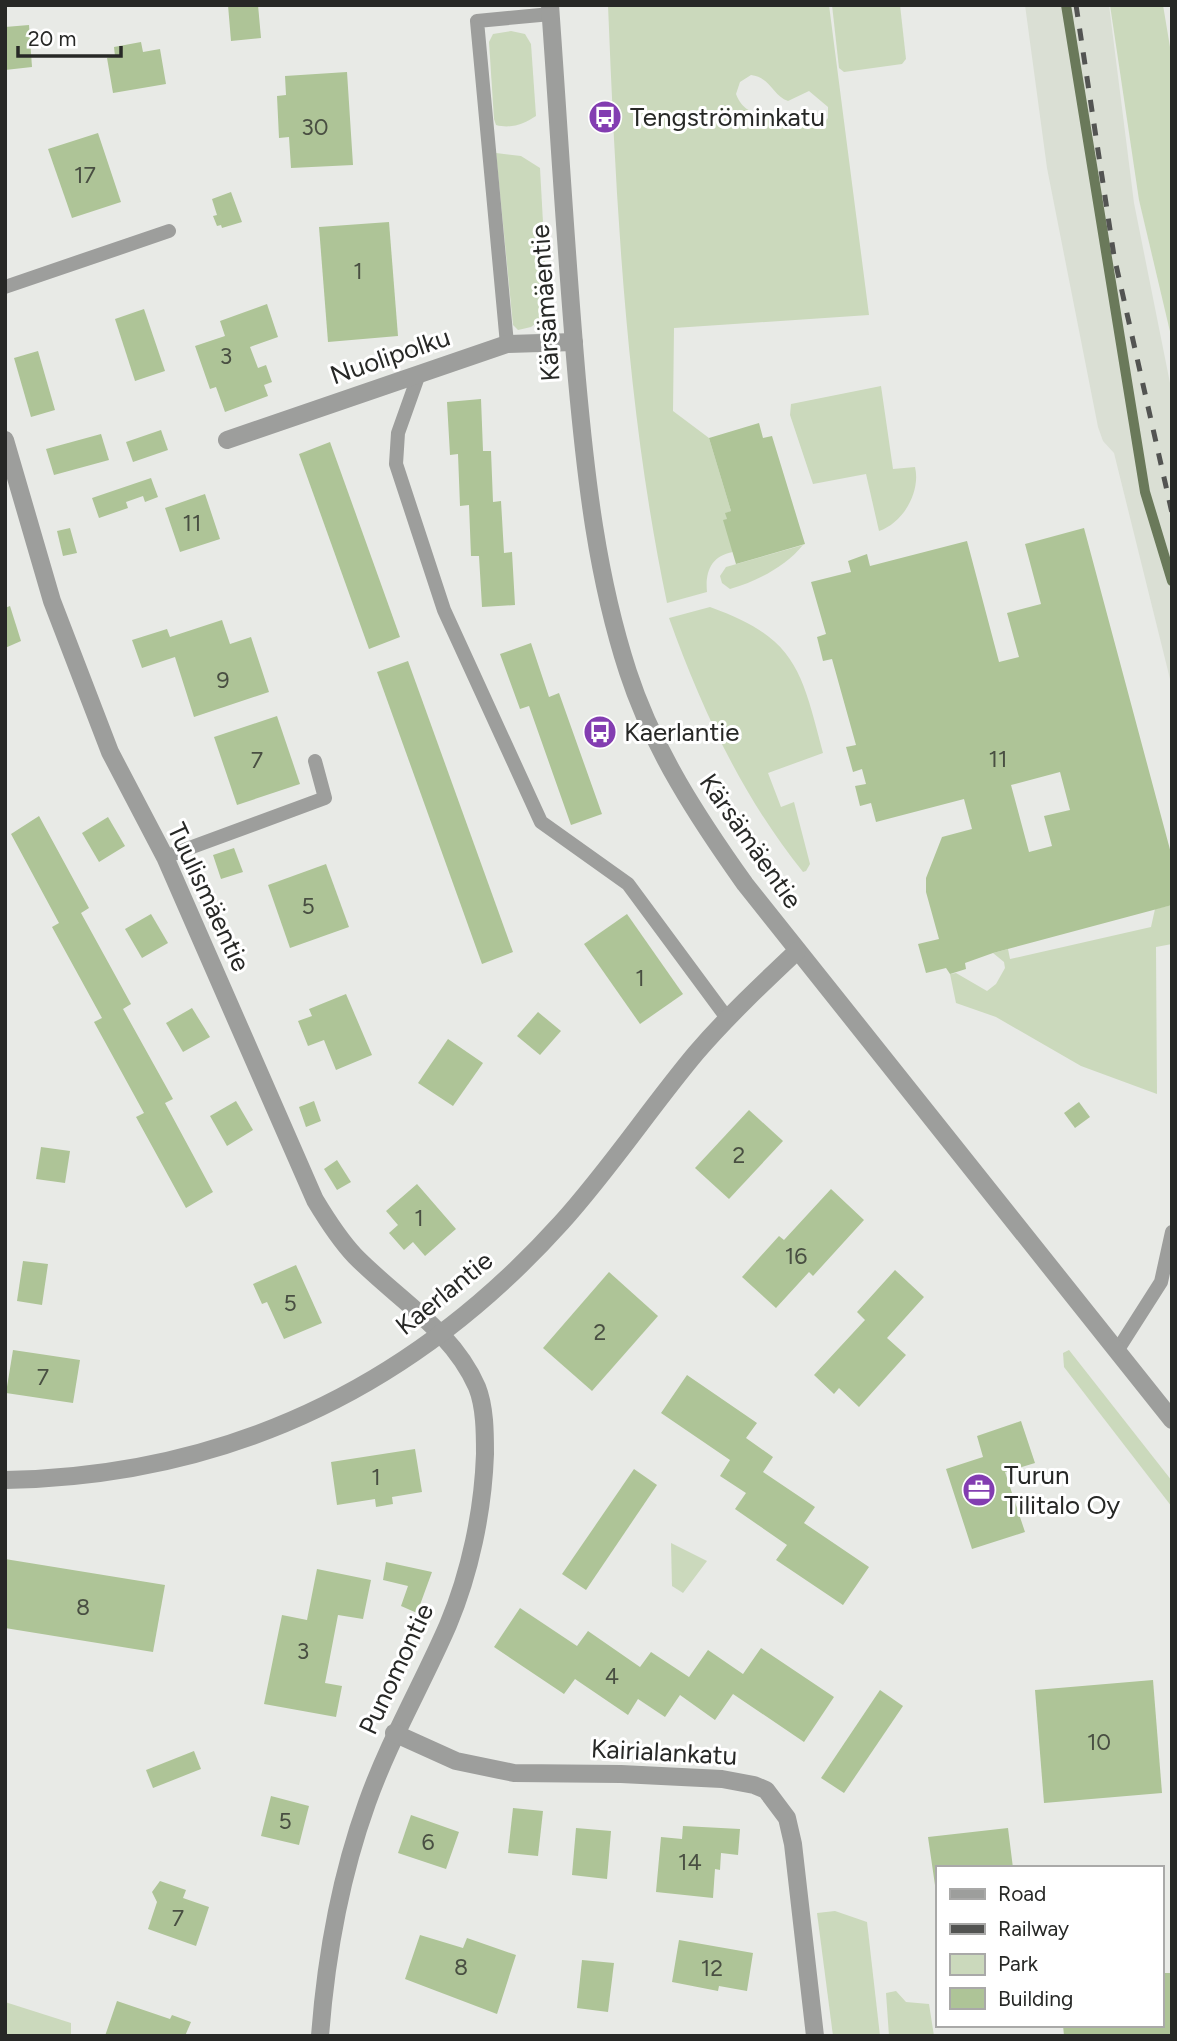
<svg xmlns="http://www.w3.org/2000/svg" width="1177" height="2041" font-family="Figtree,sans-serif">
  <rect width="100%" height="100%" fill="#e8eae6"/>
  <path fill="#dadfd4" d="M1025 5H1109L1134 203 1172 393V687L1114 453 1103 441 1098 427 1047 168Z"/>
  <g fill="#cbd9bc" fill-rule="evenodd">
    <path d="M608 5H829L869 315 674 328 673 411 709 438 731 511 726 513 733 552C711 556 705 572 707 592L667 603C626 408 616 204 608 5ZM751 75C770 77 773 96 788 101L809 91 828 107V118L819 127 814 128C808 124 801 117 795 115 773 106 748 125 736 94L740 82Z"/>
    <path d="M832 5H900L906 59 902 64 844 72 839 68Z"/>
    <path d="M1110 5H1163L1172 59V340L1139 200Z"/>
    <path d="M511 31 525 34 531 44 536 116C524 124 511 129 496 125L494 119 489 42 493 34Z"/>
    <path d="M496 153 521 156 540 168 548 314 531 327 518 330 513 325Z"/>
    <path d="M881 386 893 469 915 467C921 492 903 523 879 531L866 474 813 484 790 415 791 404Z"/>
    <path d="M803 545C785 567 757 581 730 589L722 583 720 576 726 567Z"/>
    <path d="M710 607C796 638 801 669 823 753L768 773 781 807 794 802 810 864 806 871 803 872C742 796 702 710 669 618Z"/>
    <path d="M1172 905V944L1156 947 1157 1094 1081 1066 996 1017 956 1003 950 974 956 973 987 991 996 984 1005 968 1004 962 993 953 1008 949 1010 959 1151 927 1155 909Z"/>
    <path d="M1069 1350 1172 1481V1507L1064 1367 1063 1353Z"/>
    <path d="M671 1543 707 1561 683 1593 672 1586Z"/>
    <path d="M835 1911 867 1922 880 2036H833L817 1913Z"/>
    <path d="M896 1991 906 2002 929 2004 934 2036H889L886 1993Z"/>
    <path d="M5 2002 71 2023V2036H5Z"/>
  </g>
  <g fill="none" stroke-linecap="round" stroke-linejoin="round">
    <path stroke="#6a795a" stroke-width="10" d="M1066 5 1145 492 1172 581"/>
  </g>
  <g fill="#aec497" fill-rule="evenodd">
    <path d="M228 5H258L261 38 231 41Z"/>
    <path d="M29 25 32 67 5 70V27Z"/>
    <path d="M141 42 143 52 160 49 166 84 113 93 107 58 115 56 114 47Z"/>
    <path d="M347 72 353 165 291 168 289 137 279 138 277 96 286 95 285 76Z"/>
    <path d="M98 133 121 202 72 218 48 149Z"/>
    <path d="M231 192 242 222 222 228 221 225 217 226 213 216 217 215 212 199Z"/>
    <path d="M389 222 398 336 328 342 319 227Z"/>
    <path d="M267 304 278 337 250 347 258 368 266 365 272 382 264 385 268 396 225 412 216 387 210 389 195 346 225 336 220 321Z"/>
    <path d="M144 309 165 371 135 381 115 319Z"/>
    <path d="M38 351 55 410 31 417 14 358Z"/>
    <path d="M481 399 483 451H491L493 502 501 501 504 553 512 552 515 605 482 607 479 556H471L469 505 460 506 458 454 450 455 447 402Z"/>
    <path d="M759 423 763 438 772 436 805 544 736 564 723 520 727 519 725 513 731 511 709 438Z"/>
    <path d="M161 430 168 450 133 462 126 442Z"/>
    <path d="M101 434 109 460 54 475 46 449Z"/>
    <path d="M330 442 400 637 369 649 299 454Z"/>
    <path d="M151 478 158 497 145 502 143 496 126 502 128 508 99 518 92 498Z"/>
    <path d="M205 494 220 539 180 552 165 508Z"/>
    <path d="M70 528 77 553 63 556 57 531Z"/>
    <path d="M1084 528 1172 857V905L993 953 965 963 966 969 950 974 946 968 926 973 918 944 939 939 926 892V878L942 837 972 829 964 799 876 822 871 803 860 806 855 786 866 784 862 769 853 772 846 747 856 745 832 659 823 661 817 637 826 634 811 582 851 572 848 561 867 554 870 566 967 541 999 662 1019 657 1007 613 1041 604 1025 544ZM1060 772 1070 810 1044 816 1052 846 1029 852 1011 785Z"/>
    <path d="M10 606 21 641 5 648V608Z"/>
    <path d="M222 620 230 644 251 637 269 692 194 717 175 657 142 668 132 640 167 629 170 637Z"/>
    <path d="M531 643 549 697 559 693 602 814 571 825 529 706 520 709 500 654Z"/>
    <path d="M408 661 513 952 482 964 377 672Z"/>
    <path d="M277 716 300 784 237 805 214 737Z"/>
    <path d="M39 816 89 908 81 913 131 1004 123 1009 173 1099 165 1103 213 1192 186 1208 136 1117 144 1113 94 1022 102 1018 52 927 59 923 11 834Z"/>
    <path d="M108 817 125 846 99 862 82 833Z"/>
    <path d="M234 848 243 872 221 879 213 855Z"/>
    <path d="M326 864 349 927 290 948 268 885Z"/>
    <path d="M151 914 168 943 142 958 125 929Z"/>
    <path d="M627 914 683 994 640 1024 584 944Z"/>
    <path d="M346 994 372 1055 336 1070 324 1040 308 1046 298 1021 312 1016 309 1009Z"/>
    <path d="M192 1008 210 1037 183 1052 166 1023Z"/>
    <path d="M538 1012 561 1031 540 1055 517 1036Z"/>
    <path d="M448 1039 483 1063 453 1106 418 1083Z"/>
    <path d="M236 1101 253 1130 227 1146 210 1116Z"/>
    <path d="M314 1101 321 1121 306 1127 299 1107Z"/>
    <path d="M1079 1102 1090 1117 1075 1128 1064 1113Z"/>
    <path d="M749 1110 783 1141 729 1199 695 1168Z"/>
    <path d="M41 1147 70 1151 65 1183 36 1179Z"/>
    <path d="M337 1160 351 1182 337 1190 324 1169Z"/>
    <path d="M417 1184 456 1229 425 1256 413 1242 404 1250 389 1233 398 1225 386 1211Z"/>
    <path d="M831 1189 864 1220 813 1276 809 1272 776 1308 742 1277 779 1236 784 1240Z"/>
    <path d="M23 1261 48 1264 42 1305 17 1301Z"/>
    <path d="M296 1265 322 1323 284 1339 267 1302 262 1304 253 1284Z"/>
    <path d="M895 1270 924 1297 887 1338 906 1355 859 1407 839 1388 834 1394 814 1375 865 1320 857 1312Z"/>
    <path d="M609 1272 658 1316 592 1391 543 1348Z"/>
    <path d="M13 1350 80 1360 73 1403 6 1393Z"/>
    <path d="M687 1375 757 1423 746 1438 773 1457 763 1472 815 1507 804 1523 869 1567 843 1605 776 1560 787 1545 735 1509 746 1493 720 1476 730 1460 661 1413Z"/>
    <path d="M1021 1421 1035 1463 1005 1472 1025 1532 972 1549 946 1469 983 1457 977 1436Z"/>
    <path d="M415 1449 422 1492 392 1497 393 1504 376 1507 375 1499 337 1505 331 1462Z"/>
    <path d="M634 1469 657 1485 586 1590 562 1574Z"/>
    <path d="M5 1559 165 1585 153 1652 5 1628Z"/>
    <path d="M386 1562 432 1572 417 1613 401 1606 408 1586 383 1580Z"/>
    <path d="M317 1569 371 1580 363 1619 338 1615 325 1683 342 1686 336 1717 264 1704 282 1615 307 1620Z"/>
    <path d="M520 1608 577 1646 588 1631 640 1667 651 1652 689 1677 708 1650 743 1674 761 1648 834 1697 804 1742 733 1694 715 1720 680 1695 665 1717 638 1699 628 1715 575 1679 564 1694 494 1647Z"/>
    <path d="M1153 1680 1162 1793 1044 1803 1035 1690Z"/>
    <path d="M880 1690 903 1706 844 1793 821 1778Z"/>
    <path d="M194 1751 201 1769 153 1788 146 1770Z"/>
    <path d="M271 1796 309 1806 299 1845 261 1836Z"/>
    <path d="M513 1808 543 1811 538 1856 508 1853Z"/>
    <path d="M411 1815 459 1832 446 1869 398 1853Z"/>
    <path d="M683 1826 740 1829 738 1855 721 1853 720 1870 715 1869 713 1898 656 1892 661 1837 682 1839Z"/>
    <path d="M576 1828 611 1831 607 1879 572 1875Z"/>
    <path d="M1008 1828 1013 1868H937L936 1892 928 1837Z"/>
    <path d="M160 1881 186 1890 183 1898 209 1907 196 1946 148 1929 157 1902 152 1892Z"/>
    <path d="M420 1935 463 1948 467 1938 516 1955 497 2014 405 1979Z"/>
    <path d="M679 1940 753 1953 747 1991 719 1986 718 1991 672 1982Z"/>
    <path d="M582 1960 614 1963 608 2012 577 2008Z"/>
    <path d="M1161 1973H1172V2036H1064L1063 2025H1161Z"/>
    <path d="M117 2001 170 2019 172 2015 191 2022 185 2036H105Z"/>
  </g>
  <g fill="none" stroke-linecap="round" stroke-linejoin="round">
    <g stroke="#9d9e9c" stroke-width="14">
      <path d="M5 287 169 231"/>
      <path d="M507 344 477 21 551 14"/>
      <path d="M419 374 398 433 396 464 444 610 541 822 628 884 727 1018"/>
      <path d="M165 857 325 798 315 761"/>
      <path d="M1117 1351 1161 1282 1172 1232"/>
    </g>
    <g stroke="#9d9e9c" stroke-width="18">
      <path d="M5 440 52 601 110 752 165 857 315 1200C327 1220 339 1239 355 1256 397 1299 452 1330 477 1387 485 1407 485 1433 485 1454 483 1511 470 1573 448 1625 422 1685 389 1741 367 1803 340 1878 326 1957 320 2036"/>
      <path d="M227 440 507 344 574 342"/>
      <path d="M394 1733 456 1761 514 1773 621 1774 722 1779 754 1785 766 1790 787 1818 793 1844 815 2036"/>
    </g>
    <g stroke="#9d9e9c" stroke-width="18">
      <path d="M550 5C559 130 566 255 577 380 586 479 597 577 628 672 653 749 698 818 745 884L1172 1420"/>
      <path d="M5 1480C227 1476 412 1388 561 1223 609 1170 650 1108 696 1053 727 1017 762 984 797 951"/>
    </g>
    <path stroke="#535452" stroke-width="5" stroke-dasharray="12 12" stroke-linecap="butt" d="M1076 5 1114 256 1172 513"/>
  </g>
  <defs>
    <symbol id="bus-disc" viewBox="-11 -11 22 22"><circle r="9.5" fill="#833db1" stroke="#fff"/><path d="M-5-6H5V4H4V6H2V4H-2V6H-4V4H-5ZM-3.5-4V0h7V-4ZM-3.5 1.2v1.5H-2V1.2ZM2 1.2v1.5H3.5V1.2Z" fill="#fff"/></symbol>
    <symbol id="office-disc" viewBox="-11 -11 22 22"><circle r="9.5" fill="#833db1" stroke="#fff"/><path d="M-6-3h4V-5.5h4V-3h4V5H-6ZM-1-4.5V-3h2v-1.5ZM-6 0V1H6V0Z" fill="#fff"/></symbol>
  </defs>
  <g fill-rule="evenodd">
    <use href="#bus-disc" x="586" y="98" width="38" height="38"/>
    <use href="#bus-disc" x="581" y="713" width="38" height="38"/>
    <use href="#office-disc" x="960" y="1471" width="38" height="38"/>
  </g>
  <g text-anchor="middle" stroke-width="6" stroke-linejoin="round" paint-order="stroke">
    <g font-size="23" fill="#494f42">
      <text x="315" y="135">30</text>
      <text x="85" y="183">17</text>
      <text x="358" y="279">1</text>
      <text x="226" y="364">3</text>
      <text x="192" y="531">11</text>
      <text x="223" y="688">9</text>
      <text x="998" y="767">11</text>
      <text x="257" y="768">7</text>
      <text x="308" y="914">5</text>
      <text x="640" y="986">1</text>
      <text x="739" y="1163">2</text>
      <text x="419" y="1226">1</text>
      <text x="796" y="1264">16</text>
      <text x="290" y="1311">5</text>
      <text x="600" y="1340">2</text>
      <text x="43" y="1385">7</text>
      <text x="376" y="1485">1</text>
      <text x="83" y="1615">8</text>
      <text x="303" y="1659">3</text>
      <text x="612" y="1684">4</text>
      <text x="1099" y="1750">10</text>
      <text x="285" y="1829">5</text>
      <text x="428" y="1850">6</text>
      <text x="690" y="1870">14</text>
      <text x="178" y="1926">7</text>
      <text x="461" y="1975">8</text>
      <text x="712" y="1976">12</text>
    </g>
    <g font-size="26" fill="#272826" stroke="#fff" text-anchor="start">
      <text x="630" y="126">Tengströminkatu</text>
      <text x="624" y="741">Kaerlantie</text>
      <text x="1004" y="1484">Turun<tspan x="1004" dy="30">Tilitalo Oy</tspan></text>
    </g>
    <g font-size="26" fill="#272826" stroke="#fff">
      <text transform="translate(545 303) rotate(-94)" y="9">Kärsämäentie</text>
      <text transform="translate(390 356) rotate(-19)" y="9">Nuolipolku</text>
      <text transform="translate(751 841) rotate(55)" y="9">Kärsämäentie</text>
      <text transform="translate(209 897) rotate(65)" y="9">Tuulismäentie</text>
      <text transform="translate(444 1293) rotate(-39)" y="9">Kaerlantie</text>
      <text transform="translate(396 1669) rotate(-65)" y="9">Punomontie</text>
      <text transform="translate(664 1752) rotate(3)" y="9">Kairialankatu</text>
    </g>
  </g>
  <rect width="1177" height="2041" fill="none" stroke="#272826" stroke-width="14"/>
  <rect x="936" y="1866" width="228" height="161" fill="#ffffff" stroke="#a9a9a8" stroke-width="2"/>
  <rect x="950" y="1889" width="35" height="10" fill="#9d9e9c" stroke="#a9a9a8" stroke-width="2"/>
  <text x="998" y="1901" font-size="21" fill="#272826">Road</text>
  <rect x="950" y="1924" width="35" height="10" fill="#535452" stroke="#a9a9a8" stroke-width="2"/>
  <text x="998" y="1936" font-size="21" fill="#272826">Railway</text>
  <rect x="950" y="1954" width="35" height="21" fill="#cbd9bc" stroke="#a9a9a8" stroke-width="2"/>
  <text x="998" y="1971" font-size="21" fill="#272826">Park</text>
  <rect x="950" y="1988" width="35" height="21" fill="#aec497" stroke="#a9a9a8" stroke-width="2"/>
  <text x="998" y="2006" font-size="21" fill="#272826">Building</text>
  <path d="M18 46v10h103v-10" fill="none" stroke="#272826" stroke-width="3.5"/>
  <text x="28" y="46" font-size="21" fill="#272826" stroke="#ffffff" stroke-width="5" paint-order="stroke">20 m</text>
</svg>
